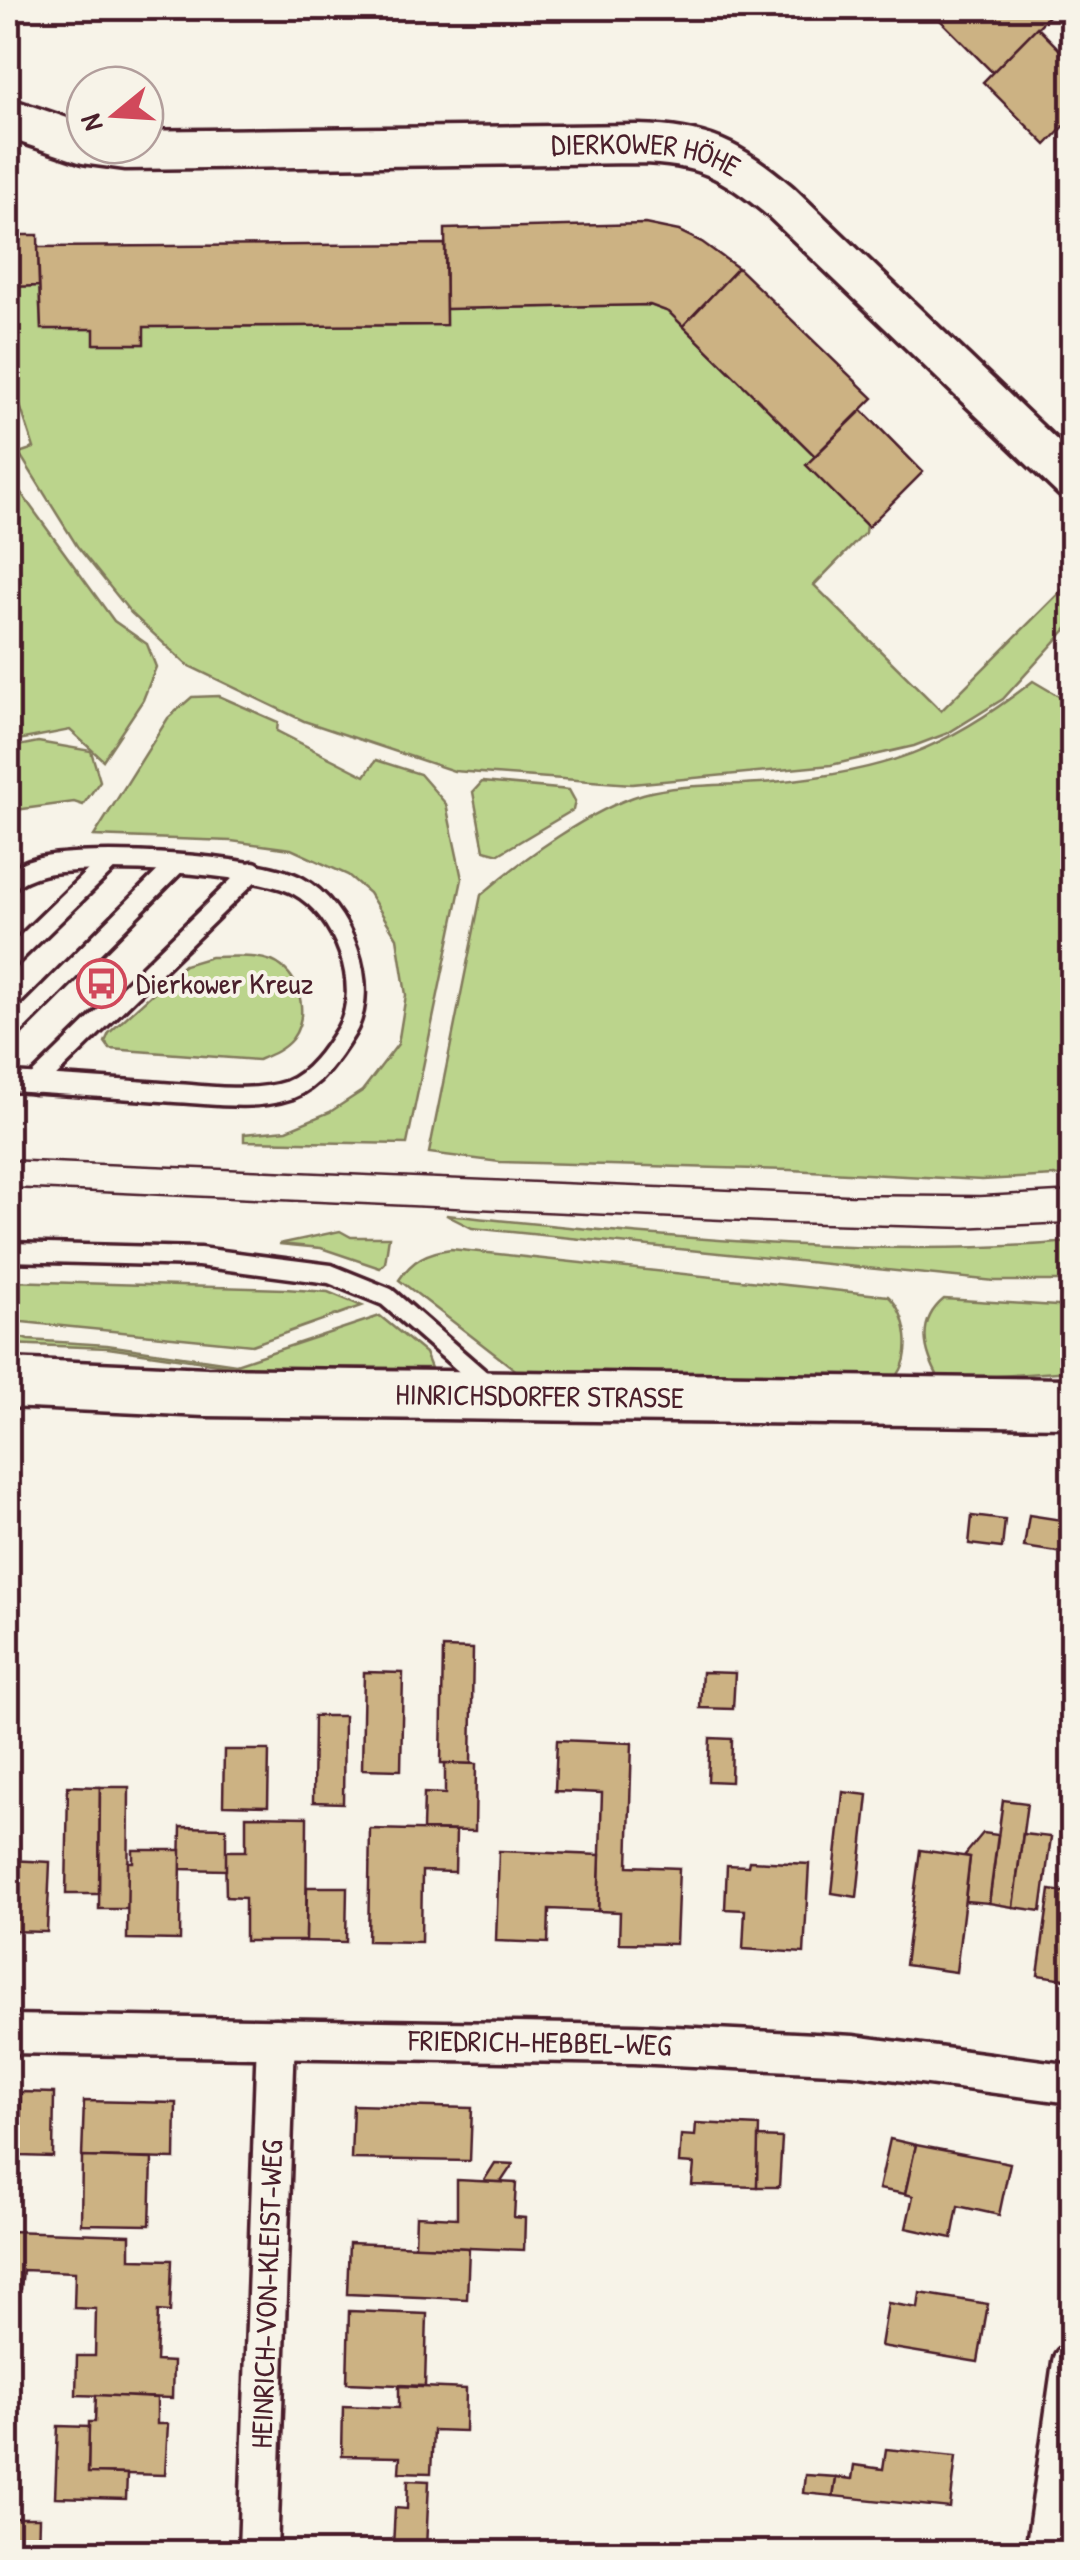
<svg xmlns="http://www.w3.org/2000/svg" width="1080" height="2560" font-family="'Patrick Hand',sans-serif">
  <rect width="100%" height="100%" fill="#f7f3e8"/>
  <filter id="ink" filterUnits="userSpaceOnUse"><feTurbulence type="fractalNoise" baseFrequency=".01" numOctaves="2"/><feDisplacementMap in="SourceGraphic" scale="20" xChannelSelector="R" yChannelSelector="G"/><feConvolveMatrix kernelMatrix="1 2 1 2 8 2 1 2 1" color-interpolation-filters="sRGB"/></filter>
  <g filter="url(#ink)">
    <g fill="#bbd48c" stroke="#827a5c" stroke-width="2.5">
      <path d="M39 286 41 329H94L95 344H143L144 327 446 325V309L650 305 669 312 815 456 807 465 866 525 865 533 814 585 941 711 1072 580V623L1003 699 948 733 914 746 831 765 632 784 454 771 304 721 187 665 131 613 77 546 19 453 34 448 8 369V287Z"/>
      <path d="M8 475 114 621 147 644 156 667 143 700 103 760 70 730 8 742Z"/>
      <path d="M1033 681 1072 704V1175L982 1180 790 1170 500 1162 429 1153 481 895C521 860 591 809 643 794 681 783 733 786 773 782 883 772 946 750 1033 681Z"/>
      <path d="M219 696 278 722 277 731 365 776 376 760 420 774 446 804 462 879 407 1144 244 1141V1134L287 1130 330 1112 362 1091 398 1044 406 995 397 938 369 893 348 875 291 849 231 841 94 836 168 718 192 697Z"/>
      <path d="M38 742 91 751 100 781 83 805 74 802 8 811V748Z"/>
      <path d="M482 782 569 790 575 801 573 810 499 854 484 850 473 792Z"/>
      <path d="M211 957C232 957 265 953 282 967 302 983 308 1018 292 1039 283 1050 270 1055 258 1060L110 1049 105 1042 109 1033 184 965Z"/>
      <path d="M446 1215C654 1235 863 1260 1072 1242V1281H995L472 1228Z"/>
      <path d="M340 1231 351 1237H389L385 1263 380 1268 321 1248 279 1244Z"/>
      <path d="M451 1249 888 1296C908 1313 914 1359 895 1378L518 1372 399 1280C412 1260 427 1252 451 1249Z"/>
      <path d="M8 1281 285 1289 328 1292 362 1306 252 1345 22 1322 8 1318Z"/>
      <path d="M944 1299 1072 1307V1371L940 1380C924 1352 916 1322 944 1299Z"/>
      <path d="M380 1316 425 1353 431 1368 238 1367 108 1348 8 1344V1333L28 1340 107 1345 236 1364Z"/>
    </g>
    <g fill="#ccb283" stroke="#4a1f2b" stroke-width="2.5">
      <path d="M928 8H1040L1049 16 993 73Z"/>
      <path d="M1037 27 1072 62V118L1046 145 983 82Z"/>
      <path d="M645 224 679 231 702 242 738 268 683 326 669 312 650 305 446 309 445 229Z"/>
      <path d="M8 235H38L39 286 8 287Z"/>
      <path d="M445 244 446 325 144 327V344H94V329H41L38 247Z"/>
      <path d="M738 268 873 398 815 456 683 326Z"/>
      <path d="M1064 288H1072V392H1065Z"/>
      <path d="M862 410 923 472 868 527 806 465Z"/>
      <path d="M1029 1515 1068 1521 1064 1553 1024 1547Z"/>
      <path d="M972 1516 1005 1520 1002 1548 969 1544Z"/>
      <path d="M443 1648 473 1649 471 1764 441 1763Z"/>
      <path d="M364 1672 403 1673 401 1770 362 1769Z"/>
      <path d="M702 1672 735 1673 733 1709 700 1708Z"/>
      <path d="M314 1716H344L343 1803 313 1802Z"/>
      <path d="M710 1738 732 1739 731 1782 708 1781Z"/>
      <path d="M557 1740 632 1743 628 1866 679 1868 676 1944 619 1943 620 1912 598 1911 602 1793 555 1791Z"/>
      <path d="M224 1750H269L268 1806 223 1805Z"/>
      <path d="M445 1763 476 1764 475 1831 423 1830 424 1793 445 1794Z"/>
      <path d="M68 1786 100 1787 99 1894H66Z"/>
      <path d="M100 1787H129L128 1909H99Z"/>
      <path d="M843 1792 868 1795 857 1897 832 1893Z"/>
      <path d="M1003 1800 1027 1803 1013 1907 989 1903Z"/>
      <path d="M246 1816 307 1817 306 1941H245V1898L226 1897 225 1851H246Z"/>
      <path d="M181 1827 226 1828V1870L180 1869Z"/>
      <path d="M370 1829 456 1831 455 1872 422 1871 421 1942 368 1941Z"/>
      <path d="M983 1833 998 1835 989 1903 965 1901 970 1857 964 1856Z"/>
      <path d="M1023 1834 1051 1837 1041 1911 1013 1907Z"/>
      <path d="M133 1850H181L180 1940 127 1939 128 1862H133Z"/>
      <path d="M920 1850 970 1857 956 1972 905 1965Z"/>
      <path d="M499 1851 600 1855 598 1911 549 1909 548 1943 496 1941Z"/>
      <path d="M8 1860 50 1862 47 1932 8 1931Z"/>
      <path d="M749 1861 809 1864 804 1953 743 1949 745 1910 725 1909 727 1865 748 1866Z"/>
      <path d="M307 1887H347L346 1942 306 1941Z"/>
      <path d="M1050 1890 1072 1893V1980L1038 1975Z"/>
      <path d="M21 2092 54 2093 53 2157 20 2156Z"/>
      <path d="M84 2101 176 2103 175 2159 82 2157Z"/>
      <path d="M353 2105 472 2108 470 2161 351 2159Z"/>
      <path d="M696 2123 759 2126 757 2187 692 2185 694 2164 679 2163 681 2135 695 2136Z"/>
      <path d="M758 2137 782 2138 779 2187H757Z"/>
      <path d="M890 2139 916 2145 905 2194 879 2189Z"/>
      <path d="M916 2145 1010 2163 999 2215 958 2206 952 2238 906 2228 913 2196 905 2194Z"/>
      <path d="M82 2157 152 2159 150 2225 81 2224Z"/>
      <path d="M495 2163 513 2164 501 2182H483Z"/>
      <path d="M457 2180 516 2183 514 2217 525 2218 524 2250 415 2246 416 2216 457 2218Z"/>
      <path d="M8 2231 130 2235V2259L172 2260 170 2312 158 2311 156 2361 173 2362 172 2398 76 2395 77 2356H95L96 2309 74 2308 75 2272 23 2270 21 2289 8 2288Z"/>
      <path d="M349 2243 469 2248 467 2299 347 2294Z"/>
      <path d="M920 2293 988 2304 978 2362 881 2346 888 2303 918 2308Z"/>
      <path d="M349 2311 427 2314 425 2386 347 2383Z"/>
      <path d="M399 2386 466 2389 465 2431 433 2430 431 2473 399 2472 400 2457 342 2456 343 2406 399 2408Z"/>
      <path d="M96 2395 157 2398V2424H168L165 2475 88 2473 89 2422H95Z"/>
      <path d="M58 2426 89 2427 88 2473 127 2474 126 2499 55 2497Z"/>
      <path d="M886 2449 956 2456 950 2508 833 2496 836 2477 852 2479 854 2465 883 2469Z"/>
      <path d="M805 2475 836 2477 833 2496 803 2493Z"/>
      <path d="M408 2480 429 2481 426 2549 393 2547 395 2508 407 2509Z"/>
      <path d="M8 2518H39L38 2552H8Z"/>
    </g>
    <g fill="none" stroke-linecap="round" stroke-linejoin="round">
      <defs>
        <g id="service">
          <path d="M8 882C17 874 29 869 41 866 89 855 256 863 298 886 343 910 372 987 346 1031 333 1052 314 1081 289 1090 253 1102 212 1095 175 1093 119 1089 63 1085 8 1082"/>
          <path d="M8 960 109 862"/>
          <path d="M8 1033 176 865"/>
          <path d="M35 1084 253 871"/>
          <path d="M8 1252 199 1257 330 1274 387 1297 489 1386"/>
        </g>
        <g id="minor">
          <path d="M8 118 85 144"/>
          <path id="s1" d="M89 145 126 150 638 144C703 145 731 160 780 201L1072 481"/>
          <path id="s2" d="M8 2034 634 2044 853 2055 1072 2084"/>
          <path id="s3" d="M258 2552 276 2038"/>
          <path d="M1045 2552 1072 2363"/>
        </g>
        <g id="tertiary">
          <path id="s4" d="M8 1383 206 1392 1072 1403"/>
        </g>
      </defs>
      <use href="#service" stroke="#4a1f2b" stroke-width="25"/>
      <use href="#minor" stroke="#4a1f2b" stroke-width="45"/>
      <use href="#tertiary" stroke="#4a1f2b" stroke-width="55"/>
      <use href="#service" stroke="#f7f3e8" stroke-width="18"/>
      <use href="#minor" stroke="#f7f3e8" stroke-width="38"/>
      <use href="#tertiary" stroke="#f7f3e8" stroke-width="48"/>
      <g stroke="#4a1f2b" stroke-width="2.5">
        <path d="M8 1160 851 1195 980 1196 1072 1191"/>
        <path d="M8 1188 784 1223 962 1228 1072 1223"/>
      </g>
    </g>
  </g>
  <defs>
    <symbol id="bus-ring" viewBox="-11 -11 22 22"><circle r="9.5" fill="#f7f3e8" stroke="#d1495b" stroke-width="1.5"/><path d="M-5-6H5V4H4V6H2V4H-2V6H-4V4H-5ZM-3.5-4V0h7V-4ZM-3.5 1.2v1.5H-2V1.2ZM2 1.2v1.5H3.5V1.2Z" fill="#d1495b"/></symbol>
  </defs>
  <g fill-rule="evenodd">
    <use href="#bus-ring" x="74" y="956" width="55" height="55"/>
  </g>
  <g text-anchor="middle" stroke-width="8" stroke-linejoin="round" paint-order="stroke">
    <g font-size="30" fill="#4a1f2b" stroke="#f7f3e8">
      <text dy="10" stroke="none"><textPath href="#s1" startOffset="558">DIERKOWER HÖHE</textPath></text>
      <text dy="10" stroke="none"><textPath href="#s4" startOffset="532">HINRICHSDORFER STRASSE</textPath></text>
      <text dy="10" stroke="none"><textPath href="#s2" startOffset="532">FRIEDRICH-HEBBEL-WEG</textPath></text>
      <text dy="10" stroke="none"><textPath href="#s3" startOffset="258">HEINRICH-VON-KLEIST-WEG</textPath></text>
    </g>
    <g font-size="30" fill="#4a1f2b" stroke="#f7f3e8" text-anchor="start">
      <text x="136" y="994">Dierkower Kreuz</text>
    </g>
  </g>
  <rect width="1080" height="2560" fill="none" stroke="#f7f3e8" stroke-width="40"/>
  <rect x="20" y="20" width="1040" height="2520" fill="none" stroke="#4a1f2b" stroke-width="4" filter="url(#ink)"/>
  <g transform="translate(115 115) rotate(252)"><circle r="48" fill="#f7f3e8" stroke="#b29e9c" stroke-width="2.5"/>
  <path d="M0-8L18 38L0 25L-18 38Z" fill="#d1495b"/>
  <text y="-15" font-size="28" font-weight="bold" text-anchor="middle" fill="#4a1f2b">N</text>
  </g>
</svg>
